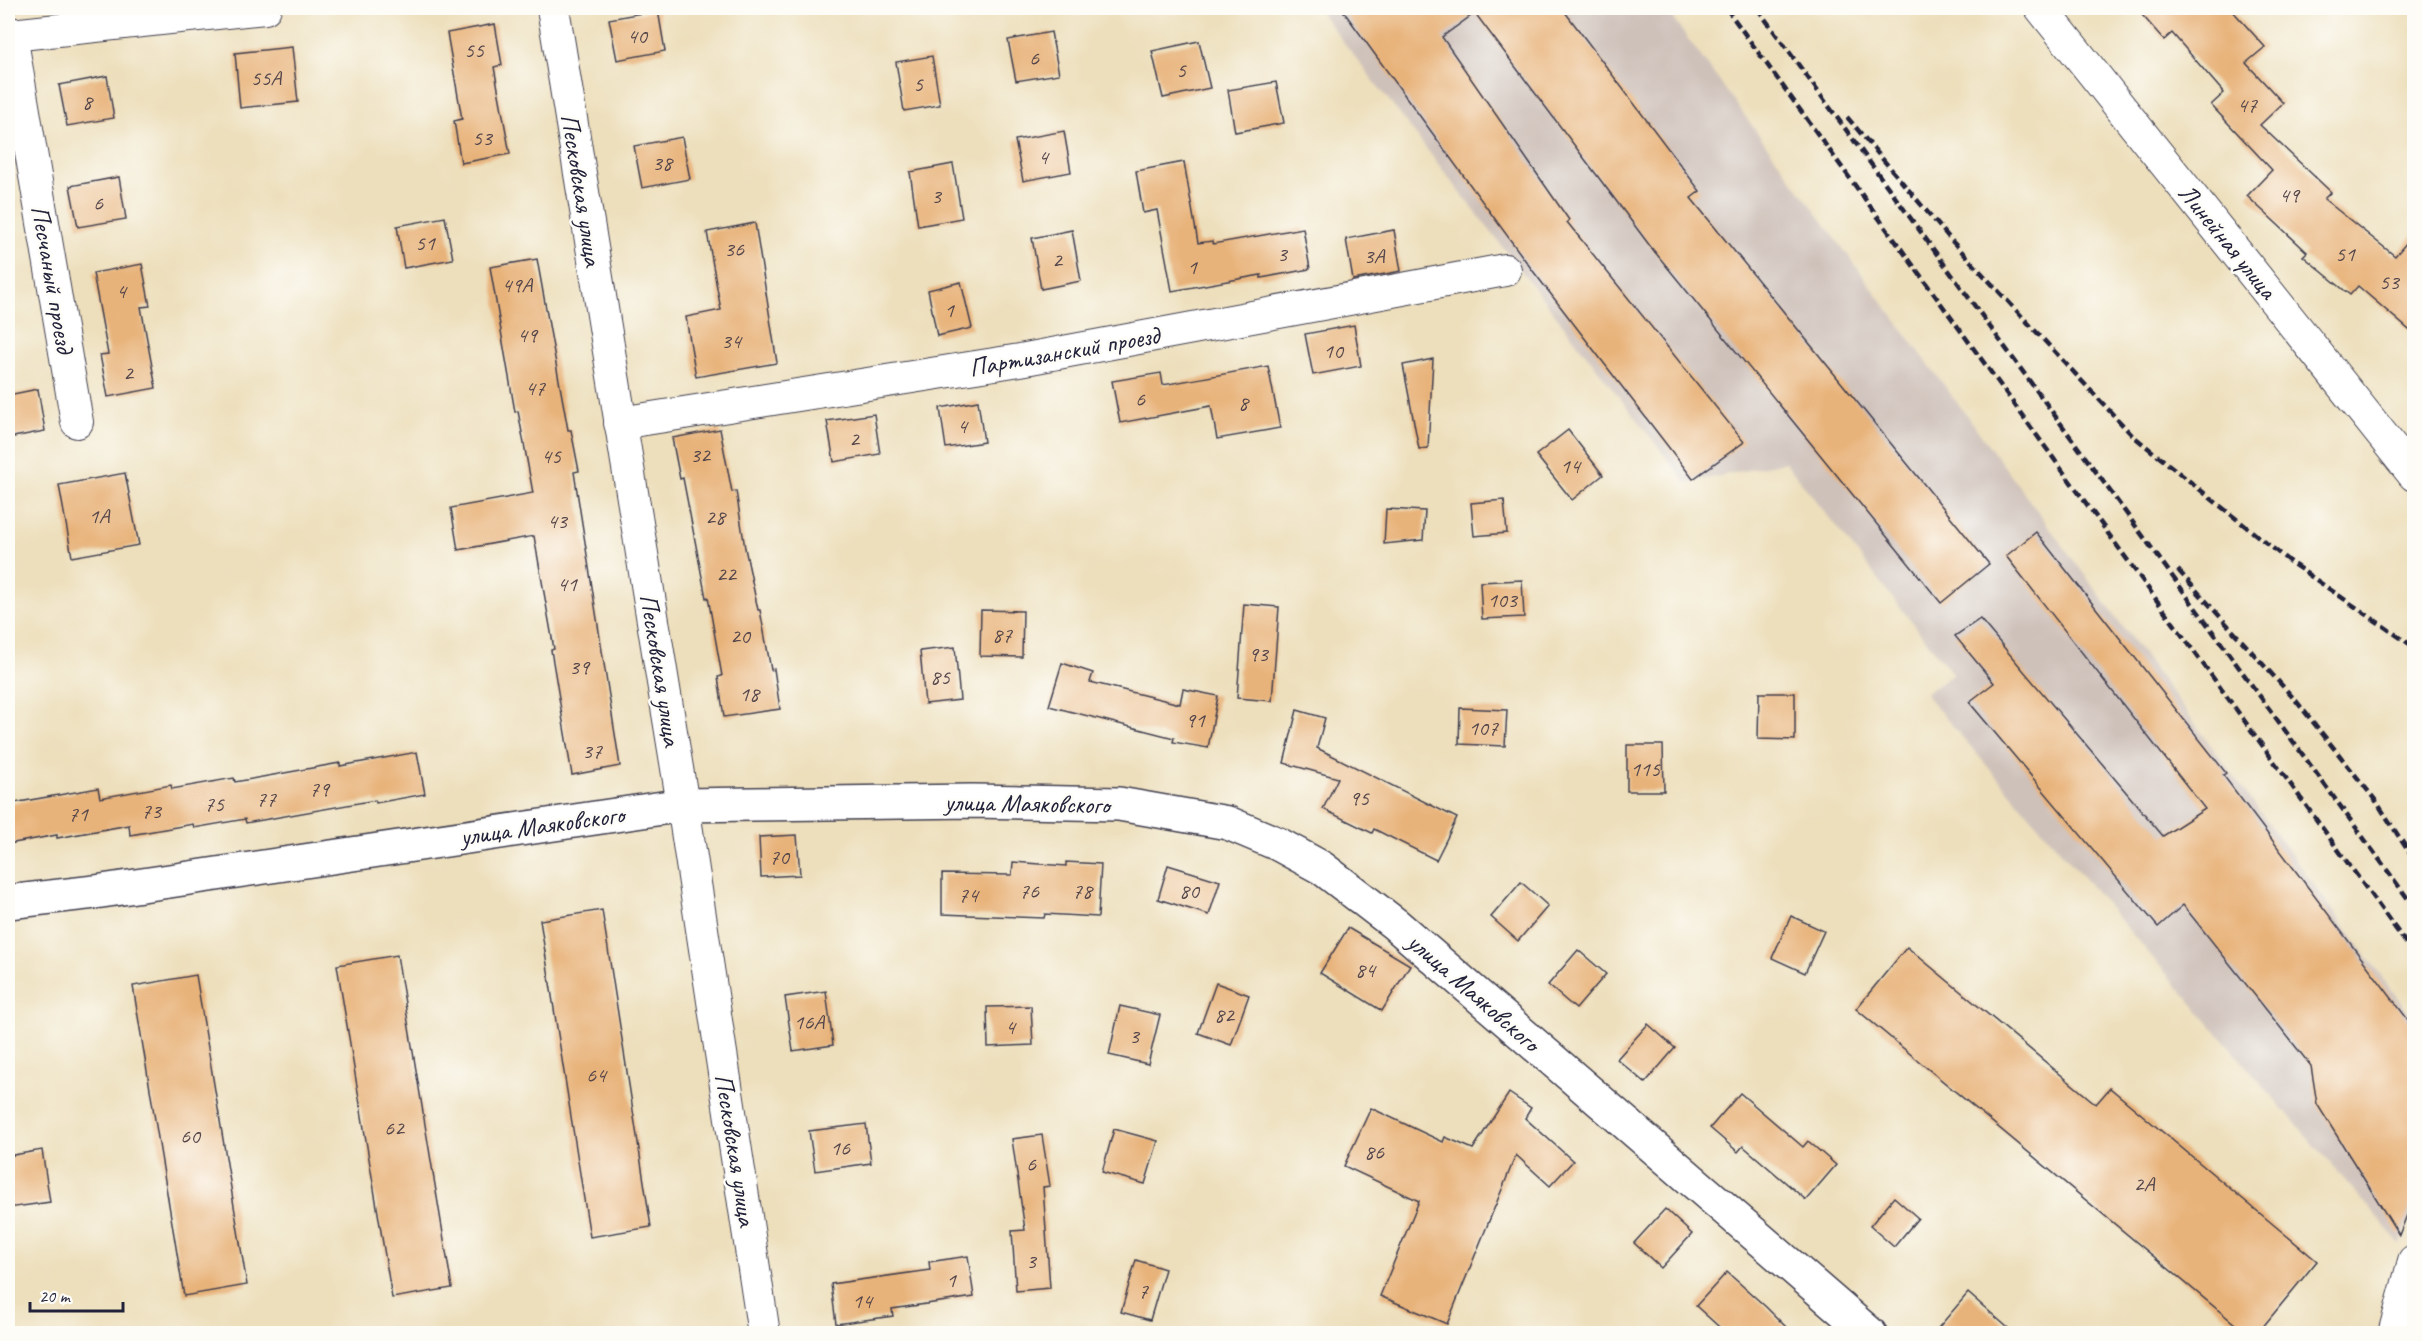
<svg xmlns="http://www.w3.org/2000/svg" width="2422" height="1341" font-family="Caveat,sans-serif">
  <rect width="100%" height="100%" fill="#fdfcf7"/>
  <filter id="ink" filterUnits="userSpaceOnUse"><feTurbulence type="fractalNoise" baseFrequency=".0167" numOctaves="2"/><feDisplacementMap in="SourceGraphic" scale="12" xChannelSelector="R" yChannelSelector="G"/><feConvolveMatrix kernelMatrix="1 2 1 2 8 2 1 2 1" color-interpolation-filters="sRGB"/></filter>
  <filter id="wash" filterUnits="userSpaceOnUse"><feTurbulence type="fractalNoise" baseFrequency=".008" numOctaves="4" result="noise"/><feDisplacementMap in="SourceGraphic" scale="24" xChannelSelector="R" yChannelSelector="G"/><feGaussianBlur stdDeviation="1.35" result="paint"/><feColorMatrix in="noise" values="0 0 0 0 0 0 0 0 0 0 0 0 0 0 0 0 0 1.4 0 .05"/><feComposite in="paint" operator="in"/></filter>
  <g filter="url(#wash)">
    <rect width="100%" height="100%" fill="#eddfbc"/>
    <path fill="#cec1ba" d="M1317 8H1665L2414 1020V1204L2400 1244 1925 694 1953 674 1785 462 1686 483Z"/>
    <g id="blocks">
      <g fill="#e8b37a">
        <path d="M1341 8H1562L1700 191 1691 198 1989 564 1941 603 1650 246 1475 13 1442 37 1569 220 1567 222 1744 442 1693 479 1533 271Z"/>
        <path d="M2136 8H2230L2265 47 2246 63 2283 103 2260 125 2331 192 2324 199 2395 256 2415 233V335L2358 286 2350 295 2303 256 2307 252 2247 196 2272 170 2211 105 2224 93 2172 33 2164 40Z"/>
        <path d="M658 10 665 51 617 60 609 19Z"/>
        <path d="M495 24 502 65 494 67 510 154 461 163 454 121 462 119 447 33Z"/>
        <path d="M1051 32 1059 74 1016 81 1008 40Z"/>
        <path d="M1199 41 1210 88 1163 98 1152 51Z"/>
        <path d="M292 47 298 102 240 108 235 53Z"/>
        <path d="M932 56 940 105 904 111 896 62Z"/>
        <path d="M107 76 114 118 67 126 59 85Z"/>
        <path d="M1276 82 1284 123 1235 132 1228 90Z"/>
        <path d="M1064 131 1071 172 1023 181 1015 140Z"/>
        <path d="M682 137 690 179 642 188 634 146Z"/>
        <path d="M1184 162 1198 243 1212 241 1213 244 1303 228 1310 269 1261 278V275L1172 291 1157 210 1143 213 1136 171Z"/>
        <path d="M953 164 962 218 918 226 910 172Z"/>
        <path d="M119 177 126 219 78 227 70 186Z"/>
        <path d="M445 217 453 259 404 268 397 226Z"/>
        <path d="M755 223 777 363 696 377 686 317 721 310 707 232Z"/>
        <path d="M1072 230 1081 281 1041 289 1032 238Z"/>
        <path d="M1394 230 1401 271 1353 280 1346 239Z"/>
        <path d="M537 259 568 430H571L579 471 574 472 620 766 572 775 551 650 554 649 534 536 458 550 451 508 533 493 518 411 515 412 490 267Z"/>
        <path d="M142 264 150 306 141 307 156 388 108 397 100 355 108 354 93 273Z"/>
        <path d="M961 282 972 328 937 336 928 290Z"/>
        <path d="M1354 325 1361 366 1313 375 1305 334Z"/>
        <path d="M1433 359 1428 448 1419 449 1403 365Z"/>
        <path d="M1268 366 1280 428 1217 439 1211 406 1120 423 1112 381 1161 373 1163 385Z"/>
        <path d="M38 389 45 431 8 438V395Z"/>
        <path d="M978 401 984 442 946 448 940 408Z"/>
        <path d="M874 414 880 454 834 462 827 421Z"/>
        <path d="M720 429 732 492 736 491 745 548 758 610H760L771 670 774 669 780 709 724 717 718 677 722 676 708 597 706 598 683 478 680 479 672 438Z"/>
        <path d="M1568 430 1603 475 1572 500 1536 455Z"/>
        <path d="M125 473 139 545 72 557 59 485Z"/>
        <path d="M1504 500 1507 533 1474 536 1471 503Z"/>
        <path d="M1386 509 1425 511 1423 540 1384 544Z"/>
        <path d="M2036 532 2226 773 2223 775 2415 1029V1195L2399 1235 2317 1104 2311 1066 2183 905 2158 927 1969 702 1994 683 1955 636 1980 619 2163 836 2205 809 2006 556Z"/>
        <path d="M1522 580 1524 617 1482 619 1480 582Z"/>
        <path d="M1244 604 1279 607 1272 701 1237 698Z"/>
        <path d="M981 610 1023 611 1022 657 980 656Z"/>
        <path d="M955 647 960 700 925 704 920 651Z"/>
        <path d="M1062 663 1093 673 1090 682 1180 704 1183 689 1218 696 1208 748 1173 742 1174 738 1049 706Z"/>
        <path d="M1759 693H1795V740L1758 739Z"/>
        <path d="M1460 708 1507 710 1505 746 1459 744Z"/>
        <path d="M1297 710 1325 718 1317 748 1457 818 1436 860 1374 829 1372 833 1323 809 1338 778 1284 763Z"/>
        <path d="M1627 745H1663L1664 791H1627Z"/>
        <path d="M417 752 425 794 376 803 375 800 246 823 245 819 194 828 193 824 130 835 129 825 57 838V835L8 844V804L98 788 100 798 171 785 172 789 234 778 235 782 340 763V766Z"/>
        <path d="M797 835 800 875 761 877 759 837Z"/>
        <path d="M1013 862 1066 866V862L1101 864 1098 917 1045 914 1044 918 942 914V874L1012 875Z"/>
        <path d="M1168 865 1220 881 1209 915 1158 899Z"/>
        <path d="M1521 882 1548 906 1518 941 1491 917Z"/>
        <path d="M602 910 651 1227 590 1237 540 920Z"/>
        <path d="M1791 916 1824 931 1805 973 1772 958Z"/>
        <path d="M1348 928 1410 965 1382 1011 1320 973Z"/>
        <path d="M1907 947 2096 1104 2110 1088 2317 1261 2257 1334H2247L1856 1009Z"/>
        <path d="M1578 950 1606 974 1576 1009 1548 985Z"/>
        <path d="M397 955 452 1288 392 1298 337 965Z"/>
        <path d="M196 975 247 1285 184 1296 133 986Z"/>
        <path d="M1216 983 1249 995 1231 1045 1198 1033Z"/>
        <path d="M826 991 833 1045 793 1051 785 997Z"/>
        <path d="M1031 1006 1033 1045 988 1047 987 1007Z"/>
        <path d="M1120 1006 1160 1015 1148 1064 1109 1055Z"/>
        <path d="M1648 1024 1675 1048 1645 1083 1617 1059Z"/>
        <path d="M1509 1093 1531 1108 1525 1118 1573 1161 1550 1186 1516 1155 1447 1324 1380 1296 1419 1201 1344 1166 1371 1108 1443 1142 1445 1137 1473 1149Z"/>
        <path d="M1740 1093 1803 1147 1808 1141 1836 1165 1806 1200 1743 1146 1738 1152 1710 1128Z"/>
        <path d="M866 1124 871 1163 815 1171 809 1131Z"/>
        <path d="M1114 1129 1158 1141 1145 1184 1102 1172Z"/>
        <path d="M1042 1135 1050 1186 1043 1187 1050 1288 1016 1291 1012 1231 1025 1230 1012 1139Z"/>
        <path d="M42 1150 50 1202 8 1208V1156Z"/>
        <path d="M1894 1197 1918 1218 1894 1247 1870 1226Z"/>
        <path d="M1665 1209 1692 1234 1661 1268 1634 1243Z"/>
        <path d="M968 1256 974 1297 892 1309 893 1316 836 1324 831 1284 930 1270 929 1262Z"/>
        <path d="M1136 1260 1165 1269 1150 1320 1121 1312Z"/>
        <path d="M1727 1272 1766 1307 1793 1334H1727L1696 1306Z"/>
        <path d="M1968 1293 2015 1334H1933Z"/>
      </g>
    </g>
  </g>
  <g filter="url(#ink)">
    <use href="#blocks" fill-opacity="0" stroke="#403e4e" stroke-width="1.5"/>
    <g fill="none" stroke-linecap="round" stroke-linejoin="round">
      <defs>
        <g id="minor">
          <path d="M553 8 683 805 764 1334"/>
          <path d="M2041 8 2414 475"/>
          <path d="M8 32 11 35 77 422"/>
          <path d="M11 35 265 8"/>
          <path d="M620 423 1020 360 1505 270"/>
          <path d="M2394 1334 2414 1261"/>
        </g>
        <path id="tertiary" d="M8 902 95 892 683 805 973 801 1119 804 1228 823 1278 844 1322 868 1395 924 1870 1334"/>
      </defs>
      <use href="#minor" stroke="#403e4e" stroke-width="34"/>
      <use href="#tertiary" stroke="#403e4e" stroke-width="36"/>
      <use href="#minor" stroke="#fff" stroke-width="32"/>
      <use href="#tertiary" stroke="#fff" stroke-width="33"/>
      <g stroke="#22223b" stroke-width="4.5" stroke-dasharray="9 4.5" stroke-linecap="butt">
        <path d="M1726 8 2414 954"/>
        <path d="M1757 8 2414 907"/>
        <path d="M1847 117 1951 240 2132 435 2290 562 2414 647"/>
        <path d="M2178 570 2297 702 2376 801 2414 860"/>
      </g>
    </g>
  </g>
  <g text-anchor="middle" stroke-width="5" stroke-linejoin="round" paint-order="stroke">
    <g font-size="22" fill="#54464b">
      <text x="637" y="43">40</text>
      <text x="474" y="57">55</text>
      <text x="1034" y="65">6</text>
      <text x="1181" y="77">5</text>
      <text x="266" y="85">55А</text>
      <text x="918" y="91">5</text>
      <text x="87" y="109">8</text>
      <text x="2247" y="112">47</text>
      <text x="482" y="145">53</text>
      <text x="1043" y="164">4</text>
      <text x="662" y="170">38</text>
      <text x="2289" y="202">49</text>
      <text x="936" y="203">3</text>
      <text x="98" y="210">6</text>
      <text x="425" y="250">51</text>
      <text x="734" y="256">36</text>
      <text x="1282" y="261">3</text>
      <text x="2345" y="261">51</text>
      <text x="1374" y="263">3А</text>
      <text x="1057" y="267">2</text>
      <text x="1192" y="274">1</text>
      <text x="2389" y="289">53</text>
      <text x="517" y="292">49А</text>
      <text x="121" y="298">4</text>
      <text x="949" y="317">1</text>
      <text x="527" y="342">49</text>
      <text x="731" y="348">34</text>
      <text x="1333" y="358">10</text>
      <text x="128" y="380">2</text>
      <text x="535" y="395">47</text>
      <text x="1140" y="406">6</text>
      <text x="1243" y="410">8</text>
      <text x="962" y="433">4</text>
      <text x="854" y="446">2</text>
      <text x="700" y="462">32</text>
      <text x="551" y="463">45</text>
      <text x="1570" y="473">14</text>
      <text x="99" y="523">1А</text>
      <text x="715" y="524">28</text>
      <text x="557" y="528">43</text>
      <text x="726" y="581">22</text>
      <text x="567" y="591">41</text>
      <text x="1502" y="607">103</text>
      <text x="1002" y="642">87</text>
      <text x="740" y="643">20</text>
      <text x="1258" y="661">93</text>
      <text x="579" y="674">39</text>
      <text x="940" y="684">85</text>
      <text x="749" y="701">18</text>
      <text x="1195" y="727">91</text>
      <text x="1483" y="735">107</text>
      <text x="592" y="758">37</text>
      <text x="1645" y="776">115</text>
      <text x="319" y="796">79</text>
      <text x="1359" y="805">95</text>
      <text x="266" y="806">77</text>
      <text x="214" y="811">75</text>
      <text x="151" y="818">73</text>
      <text x="78" y="821">71</text>
      <text x="779" y="864">70</text>
      <text x="1029" y="898">76</text>
      <text x="1082" y="898">78</text>
      <text x="1189" y="898">80</text>
      <text x="968" y="902">74</text>
      <text x="1365" y="977">84</text>
      <text x="1224" y="1022">82</text>
      <text x="809" y="1029">16А</text>
      <text x="1010" y="1034">4</text>
      <text x="1134" y="1043">3</text>
      <text x="596" y="1082">64</text>
      <text x="394" y="1135">62</text>
      <text x="190" y="1143">60</text>
      <text x="840" y="1155">16</text>
      <text x="1374" y="1159">86</text>
      <text x="1031" y="1171">6</text>
      <text x="2144" y="1191">2А</text>
      <text x="1031" y="1268">3</text>
      <text x="951" y="1287">1</text>
      <text x="1143" y="1298">7</text>
      <text x="862" y="1308">14</text>
    </g>
    <g font-size="26" fill="#22223b" stroke="#fdfcf7">
      <text transform="translate(582 190) rotate(81)" y="9">Песковская улица</text>
      <text transform="translate(2228 241) rotate(51)" y="9">Линейная улица</text>
      <text transform="translate(53 279) rotate(80)" y="9">Песчаный проезд</text>
      <text transform="translate(1064 351) rotate(-10)" y="9">Партизанский проезд</text>
      <text transform="translate(661 670) rotate(81)" y="9">Песковская улица</text>
      <text transform="translate(1027 803) rotate(1)" y="9">улица Маяковского</text>
      <text transform="translate(542 825) rotate(-8)" y="9">улица Маяковского</text>
      <text transform="translate(1474 992) rotate(41)" y="9">улица Маяковского</text>
      <text transform="translate(736 1150) rotate(81)" y="9">Песковская улица</text>
    </g>
  </g>
  <rect width="2422" height="1341" fill="none" stroke="#fdfcf7" stroke-width="30"/>
  <path d="M30 1302v9h93v-9" fill="none" stroke="#22223b" stroke-width="3"/>
  <text x="39" y="1302" font-size="18" fill="#22223b" stroke="#fdfcf7" stroke-width="4.5" paint-order="stroke">20 m</text>
</svg>
